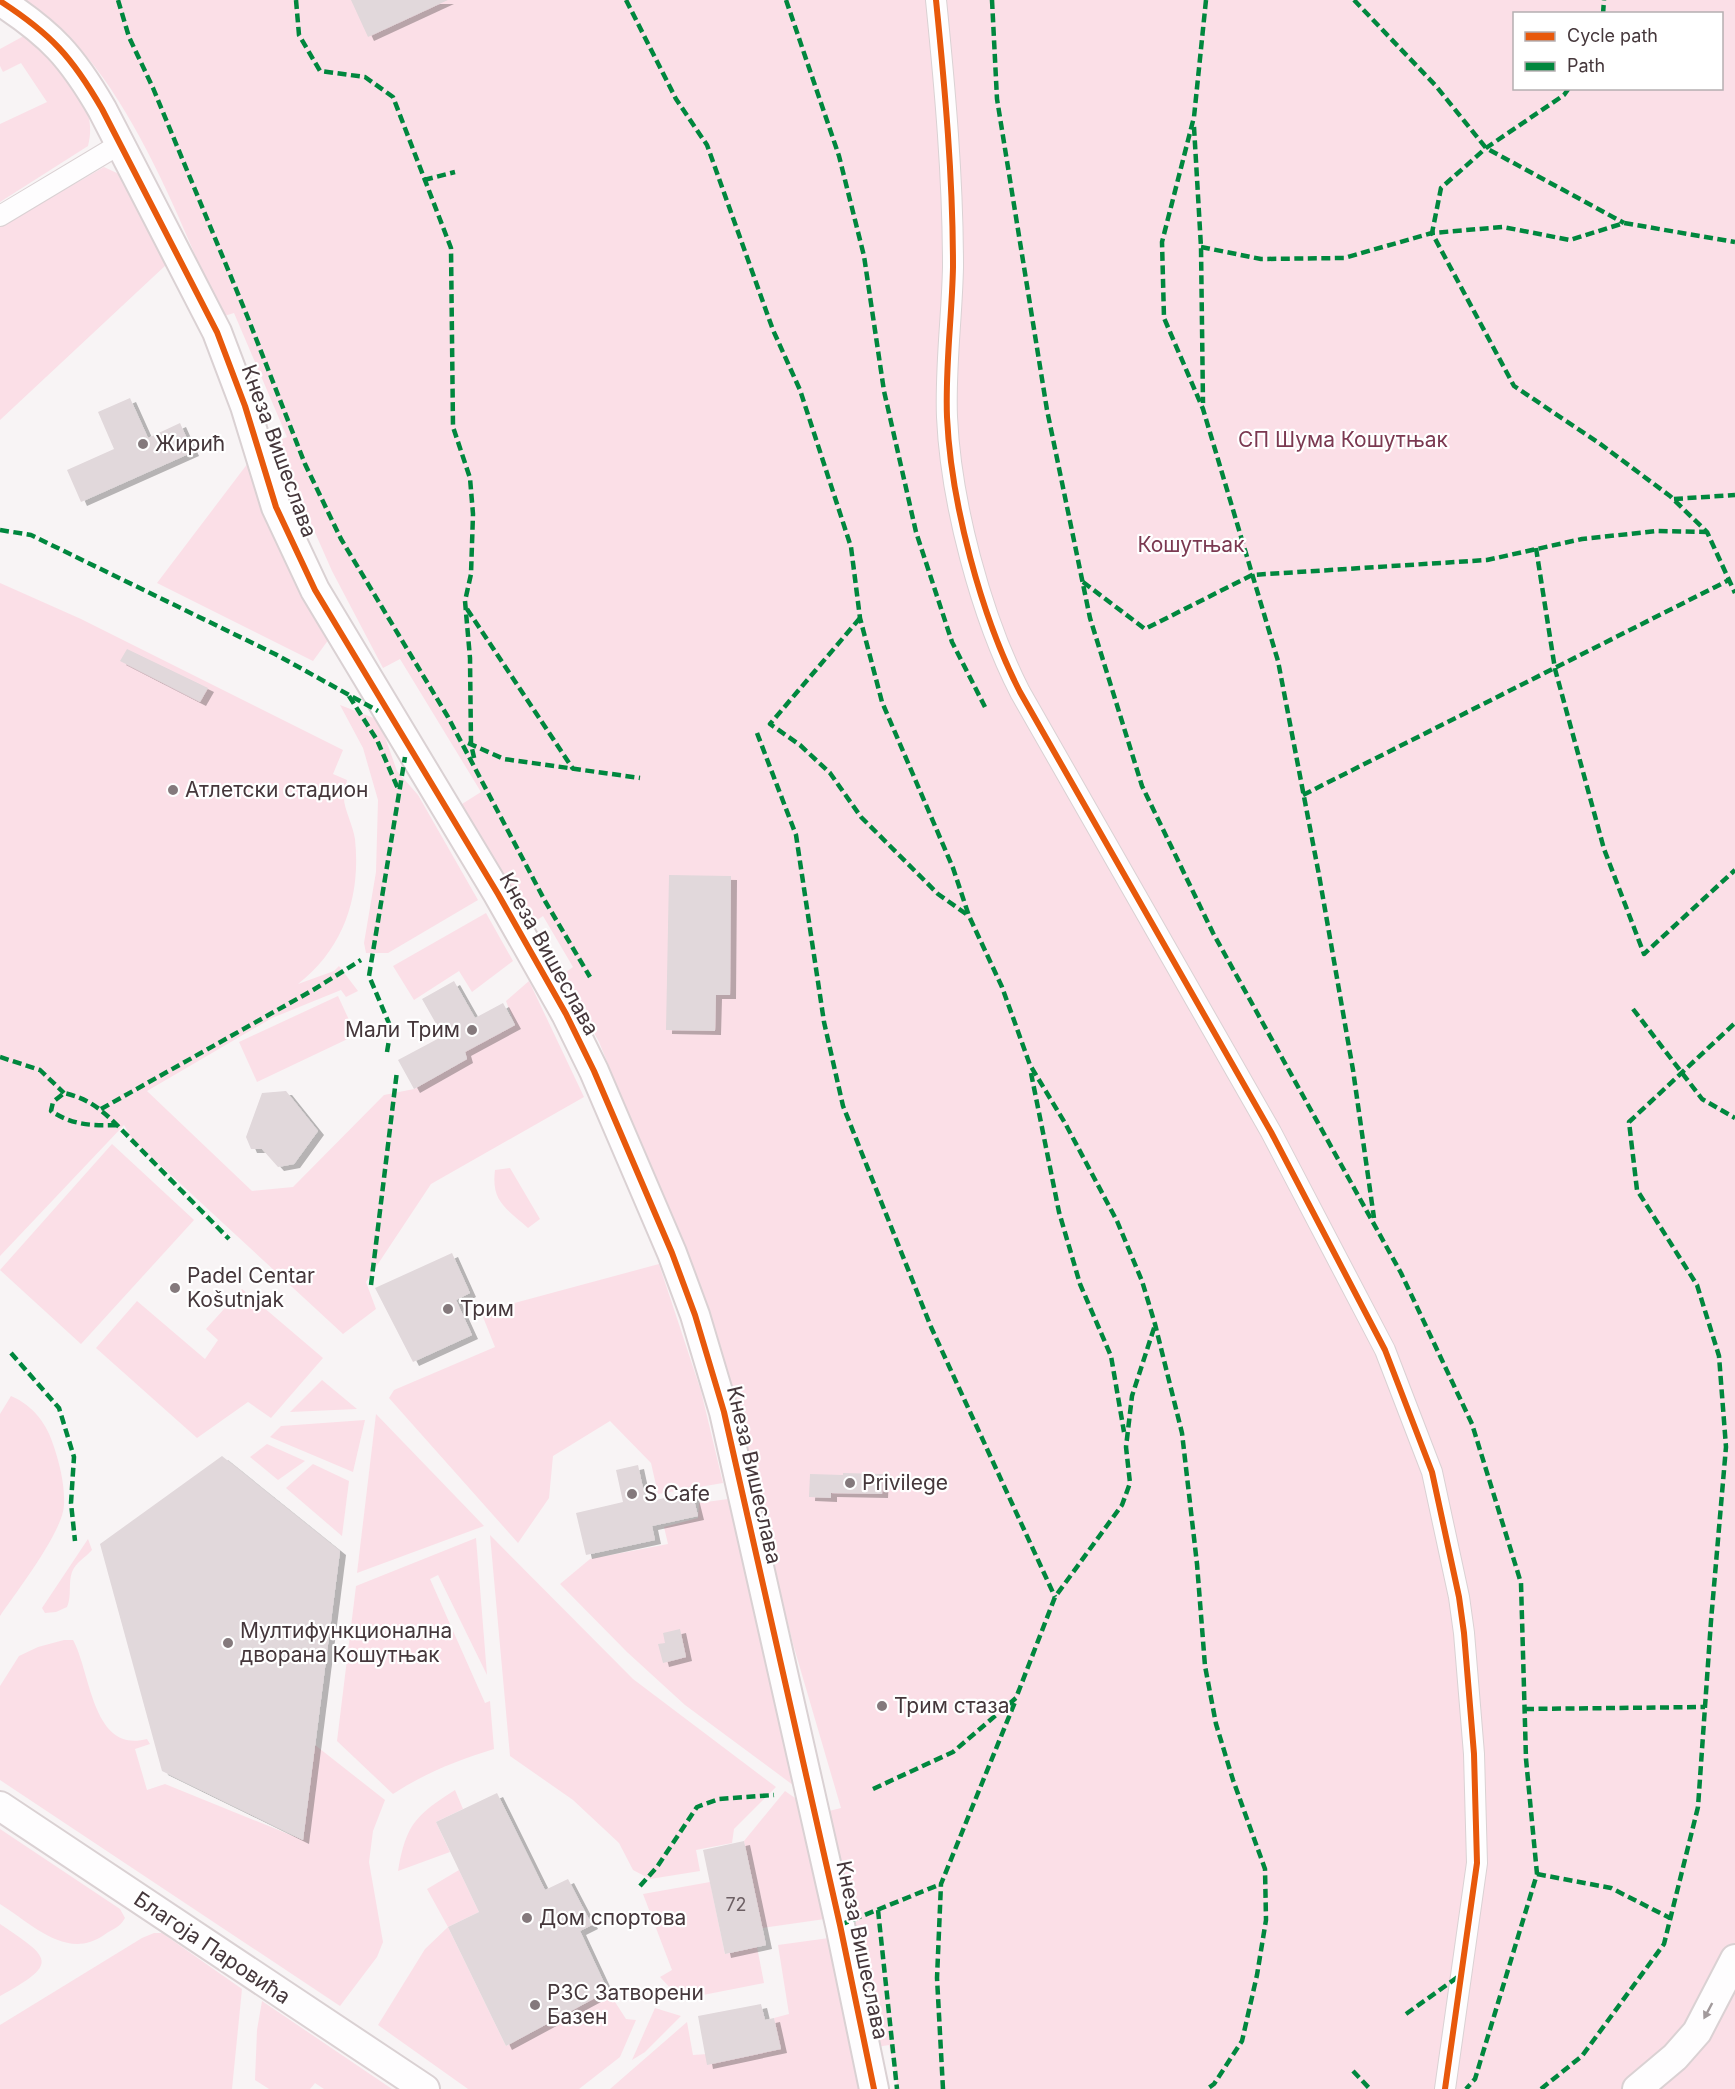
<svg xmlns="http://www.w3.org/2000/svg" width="1735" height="2089" font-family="Inter,sans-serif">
  <defs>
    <filter id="shadow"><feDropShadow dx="6" dy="4" stdDeviation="0" flood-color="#0004"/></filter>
  </defs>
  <rect width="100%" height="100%" fill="#f8f4f5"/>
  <g fill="#fbdfe7" fill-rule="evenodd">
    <path d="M22 0H1735V2089H898L889 2045 877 2047 829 1811 841 1808 793 1644 712 1319 599 1042 562 975 573 967 543 916 531 924 462 804 481 792 400 659 383 668 332 571 275 442 287 437 234 313 221 317C186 234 145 127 87 57 69 35 44 18 22 0ZM1514 14H1722V88H1514Z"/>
    <path d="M31 32C57 61 101 103 88 146L0 202V124L47 102 21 63 3 72 0 66V49Z"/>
    <path d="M104 167 119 174 167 264 0 420V227Z"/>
    <path d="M248 463 265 519 297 585 329 639 313 661 157 583Z"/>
    <path d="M0 583 81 619 343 750 333 774 347 780C346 786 344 793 344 799 344 808 353 826 355 839 361 896 344 948 298 984L334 971 339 966 358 991 346 997 341 990 272 1018 147 1091 252 1191 293 1187 384 1095 414 1089 467 1059 465 1051 515 1025 506 1001 529 981 584 1097 431 1184 366 1282 376 1309 343 1334 132 1139 124 1125 0 1256Z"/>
    <path d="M340 705 379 720 397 771 418 795 478 900 388 953H366L364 943 376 872 378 800 363 748Z"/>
    <path d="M486 913 513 961 472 992 459 971 414 1000 393 966Z"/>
    <path d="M338 996 356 1035 257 1082 239 1042Z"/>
    <path d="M112 1144 194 1220 81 1344 0 1270Z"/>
    <path d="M510 1168 540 1219 528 1228C506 1208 491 1202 495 1170Z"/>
    <path d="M659 1264 701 1391 723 1483 658 1494 651 1463 610 1421 553 1456 549 1498 518 1543 389 1398 394 1390 495 1347 481 1312Z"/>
    <path d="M242 1289 323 1358 271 1418 248 1402 197 1438 96 1348 137 1301 205 1359 218 1340 206 1329Z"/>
    <path d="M322 1380 357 1409 290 1412Z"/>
    <path d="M11 1396C34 1406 47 1424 54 1447 60 1465 65 1486 64 1505 63 1532 16 1592 0 1616V1414Z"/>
    <path d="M376 1414 484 1526 357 1573Z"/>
    <path d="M365 1420 353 1472 270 1437 281 1426Z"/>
    <path d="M267 1444 305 1461 278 1480 250 1457Z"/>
    <path d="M313 1464 349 1481 342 1536 286 1488Z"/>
    <path d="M728 1499 797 1788 685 1705 627 1652 560 1584 590 1559 668 1544 664 1527 698 1518 699 1503Z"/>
    <path d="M490 1535 633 1679 776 1787 734 1829 732 1843 696 1850 700 1871 650 1879 633 1870 619 1843 573 1800 510 1756Z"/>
    <path d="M476 1538 487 1675 438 1575 430 1579 485 1703 490 1701 494 1749C458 1760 425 1773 393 1794L337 1741 356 1586Z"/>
    <path d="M88 1539 92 1550C85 1558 76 1562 72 1572 68 1583 72 1596 67 1607L56 1612 45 1613 42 1608Z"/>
    <path d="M64 1640H73C91 1672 92 1754 147 1739L150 1744 135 1749 147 1790 165 1784 303 1840 315 1745 385 1800 373 1831 369 1862 383 1942 377 1957 340 2006 0 1780V1686L19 1656 38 1647Z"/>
    <path d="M455 1790 463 1809 436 1822 450 1852 398 1871C406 1824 416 1815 455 1790Z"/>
    <path d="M785 1791 798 1800 825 1919 762 1928 744 1841Z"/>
    <path d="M0 1829 120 1909 125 1918C119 1929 113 1928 104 1935 67 1961 32 1924 0 1904Z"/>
    <path d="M459 1870 479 1912 448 1927 506 2046 608 1991 626 2019 636 2020 620 2057 579 2089H468L378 2025 425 1949 448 1927 427 1889Z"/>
    <path d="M710 1882 725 1954 757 1947 764 1983 698 1996 674 1992 660 1977 672 1970 643 1894Z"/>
    <path d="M0 1924C50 1958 61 1963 0 1996Z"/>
    <path d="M154 1933H162L242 1989 232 2089H0V2025L142 1938Z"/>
    <path d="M829 1938 861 2089H610L687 2022 693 2055 780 2049 774 2018 789 2014 778 1945Z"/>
    <path d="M262 2001 392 2089H324L315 2083 310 2089H269L255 2080 257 2030Z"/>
    <path d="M655 2008 681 2016 645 2052 632 2060Z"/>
  </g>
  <g fill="#e1d8db" filter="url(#shadow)">
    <path d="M351 0H448L368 37Z"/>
    <path d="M130 398 148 438 180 423 193 452 81 502 67 470 114 449 98 412Z"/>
    <path d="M127 649 208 688 200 702 120 661Z"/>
    <path d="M669 875 731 876 730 995H716L715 1031 666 1030Z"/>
    <path d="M454 981 475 1018 503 1003 515 1025 465 1052 467 1059 414 1089 398 1060 443 1036 422 999Z"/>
    <path d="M286 1091 318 1131 294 1164 278 1167 262 1149H251L246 1137 262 1093Z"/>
    <path d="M452 1253 470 1293 456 1300 472 1335 413 1362 375 1288Z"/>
    <path d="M222 1456 340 1551 303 1840 162 1771 100 1544Z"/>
    <path d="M638 1465 646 1502 692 1492 698 1516 652 1526 655 1540 586 1555 576 1513 623 1502 616 1470Z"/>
    <path d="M843 1473 883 1474 882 1494 831 1493V1498L809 1497 810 1474 843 1475Z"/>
    <path d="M680 1629 686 1657 663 1663 658 1644 665 1643 663 1633Z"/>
    <path d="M497 1793 545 1890 568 1879 592 1925 580 1931 608 1991 506 2046 448 1927 479 1912 436 1822Z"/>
    <path d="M744 1841 766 1945 725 1954 703 1850Z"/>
    <path d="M761 2004 765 2020 774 2018 781 2049 707 2065 698 2016Z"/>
  </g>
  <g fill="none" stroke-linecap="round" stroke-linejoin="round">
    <defs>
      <g id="street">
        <path d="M936 0C945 89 953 178 953 267 952 317 945 367 947 417 951 503 981 616 1020 692L1271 1132 1385 1350 1432 1472 1459 1597 1464 1633 1474 1754 1477 1863 1445 2089"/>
        <path d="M0 216 120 144"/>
      </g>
      <g id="secondary">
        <path d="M0 1C51 34 72 57 102 109L217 332 245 406 276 507 315 590 498 894 566 1014 594 1071 672 1253 695 1315 724 1412 840 1925 874 2089"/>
        <path d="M0 1806 425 2089"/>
        <path d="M1637 2089 1675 2057 1697 2032 1735 1959"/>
      </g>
    </defs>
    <use href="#street" stroke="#dad1d3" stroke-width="22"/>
    <use href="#secondary" stroke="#dad1d3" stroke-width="32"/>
    <use href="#street" stroke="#fefdfe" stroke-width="20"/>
    <use href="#secondary" stroke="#fefdfe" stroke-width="28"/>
    <g stroke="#00873e" stroke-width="4.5" stroke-dasharray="9 4.5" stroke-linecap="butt">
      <path d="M118 0 129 37 153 88 248 318 305 464 341 539 448 717 545 901 590 977"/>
      <path d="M296 0 299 35 320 71 365 77 393 97 451 248 453 427 470 478 473 514 471 574 465 601 470 658 471 744 475 762"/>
      <path d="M626 0 676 99 707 145 773 330 800 390 851 547 860 618 882 702 953 868 969 916 1002 987 1030 1065 1065 1123 1117 1221 1142 1281 1155 1324 1182 1433 1197 1564 1205 1666 1216 1724 1233 1780 1265 1869 1266 1920 1257 1975 1242 2041 1214 2084 1207 2089"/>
      <path d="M786 0 839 156 864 256 884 391 916 532 952 642 985 707"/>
      <path d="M992 0 997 99 1047 410 1090 618 1142 786 1213 933 1401 1273 1472 1424 1521 1583 1526 1759 1537 1874 1475 2079 1466 2089"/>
      <path d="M1206 0 1194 117 1162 242 1164 318 1203 409 1278 661 1319 875 1353 1070 1374 1218"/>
      <path d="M1354 0 1436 86 1486 148 1624 223"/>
      <path d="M1603 14 1604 0"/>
      <path d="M1569 88 1564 95 1486 148 1441 188 1432 233 1514 386 1599 443 1670 496 1707 532 1735 593"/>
      <path d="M1194 127 1201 247 1203 403"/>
      <path d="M424 180 455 172"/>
      <path d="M1201 247 1261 259 1344 258 1432 233 1503 227 1570 240 1624 223 1735 242"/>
      <path d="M1674 499 1735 495"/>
      <path d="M0 530 31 535 275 654 378 711"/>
      <path d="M1536 548 1555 669 1604 849 1644 954 1735 870"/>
      <path d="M1083 582 1145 629 1252 575 1487 560 1582 539 1657 531 1707 532"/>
      <path d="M467 609 573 769"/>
      <path d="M860 618 770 724 800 745 830 773 861 817 938 894 969 916"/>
      <path d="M349 696 377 740 399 791"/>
      <path d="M757 733 796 835 824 1022 843 1106 931 1327 1055 1597"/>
      <path d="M468 743 504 759 640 778"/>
      <path d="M1303 795 1729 580"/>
      <path d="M1633 1009 1702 1099 1735 1118"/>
      <path d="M387 1052 391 1028 369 976 405 757"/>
      <path d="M0 1057 40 1070 64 1093"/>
      <path d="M1031 1073 1059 1212 1080 1284 1111 1356 1124 1432"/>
      <path d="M101 1109 313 990 361 960"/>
      <path d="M117 1125C92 1126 72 1125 51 1111L53 1102 64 1093C87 1098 101 1109 117 1125L229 1239"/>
      <path d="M371 1285 397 1071"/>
      <path d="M11 1353 59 1408 74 1457 71 1503 75 1541"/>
      <path d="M1525 1709 1705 1707"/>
      <path d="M873 1789 953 1752 1016 1698 1055 1597 1122 1505 1130 1483 1126 1447 1132 1396 1155 1325"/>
      <path d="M1537 1874 1611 1888 1670 1918"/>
      <path d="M640 1886 657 1867 697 1807 719 1799 774 1795"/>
      <path d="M878 1910 897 2089"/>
      <path d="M840 1925 941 1884"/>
      <path d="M1406 2014 1462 1974"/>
      <path d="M1353 2071 1370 2089"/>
      <path d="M943 2089 937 1978 941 1884 1015 1702"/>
      <path d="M1541 2089 1582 2056 1664 1944 1698 1807 1711 1621 1726 1447 1719 1356 1697 1285 1637 1190 1629 1122 1735 1023"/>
    </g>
    <defs>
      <g id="cycleway">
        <path d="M936 0C945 89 953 178 953 267 952 317 945 367 947 417 951 503 981 616 1020 692L1271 1132 1385 1350 1432 1472 1459 1597 1464 1633 1474 1754 1477 1863 1445 2089"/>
        <path d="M0 1C51 34 72 57 102 109L217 332 245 406 276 507 315 590 498 894 566 1014 594 1071 672 1253 695 1315 724 1412 840 1925 874 2089"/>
      </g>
    </defs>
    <use href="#cycleway" stroke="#fff" stroke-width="10"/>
    <use href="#cycleway" stroke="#e8590c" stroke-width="6"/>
  </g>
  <defs><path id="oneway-solid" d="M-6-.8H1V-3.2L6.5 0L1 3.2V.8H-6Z" transform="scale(1.5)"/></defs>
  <use fill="#a29a9c" href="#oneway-solid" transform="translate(1708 2011) rotate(118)"/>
  <g fill="#84797c" stroke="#fff" stroke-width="2">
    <circle cx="143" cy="444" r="6"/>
    <circle cx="173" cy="790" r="6"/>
    <circle cx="472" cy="1030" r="6"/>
    <circle cx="175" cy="1288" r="6"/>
    <circle cx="448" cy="1309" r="6"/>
    <circle cx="850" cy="1483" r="6"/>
    <circle cx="632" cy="1494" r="6"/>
    <circle cx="228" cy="1643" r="6"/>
    <circle cx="882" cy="1706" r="6"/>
    <circle cx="527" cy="1918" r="6"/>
    <circle cx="535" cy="2005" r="6"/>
  </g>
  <g text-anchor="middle" stroke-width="4.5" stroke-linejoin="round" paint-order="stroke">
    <g font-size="18" fill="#6c5f63">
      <text x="736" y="1911">72</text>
    </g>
    <g font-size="21" fill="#7b3951" stroke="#fff">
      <text x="1343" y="447">СП Шума Кошутњак</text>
      <text x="1191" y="552">Кошутњак</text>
    </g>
    <g font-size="21" fill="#45373b" stroke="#fff" text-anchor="start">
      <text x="155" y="451">Жирић</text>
      <text x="185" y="797">Атлетски стадион</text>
      <text x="460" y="1037" text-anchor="end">Мали Трим</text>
      <text x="187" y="1283">Padel Centar<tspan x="187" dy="24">Košutnjak</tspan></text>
      <text x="460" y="1316">Трим</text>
      <text x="862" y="1490">Privilege</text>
      <text x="644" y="1501">S Cafe</text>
      <text x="240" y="1638">Мултифункционална<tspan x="240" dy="24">дворана Кошутњак</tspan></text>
      <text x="894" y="1713">Трим стаза</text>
      <text x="539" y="1925">Дом спортова</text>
      <text x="547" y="2000">РЗС Затворени<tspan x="547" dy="24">Базен</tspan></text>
    </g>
    <g font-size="21" fill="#45373b" stroke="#fff">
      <text transform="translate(279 451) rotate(70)" y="7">Кнеза Вишеслава</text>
      <text transform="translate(549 954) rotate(61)" y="7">Кнеза Вишеслава</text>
      <text transform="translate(754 1475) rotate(77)" y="7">Кнеза Вишеслава</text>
      <text transform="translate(212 1948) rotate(34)" y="7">Благоја Паровића</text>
      <text transform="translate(862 1950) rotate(78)" y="7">Кнеза Вишеслава</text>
    </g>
  </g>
  <rect x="1513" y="12" width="210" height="78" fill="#ffffff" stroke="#b5afb1" stroke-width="1.5"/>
  <rect x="1525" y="32" width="30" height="9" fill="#e8590c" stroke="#b5afb1" stroke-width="1.5"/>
  <text x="1567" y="42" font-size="18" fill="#45373b">Cycle path</text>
  <rect x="1525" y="62" width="30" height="9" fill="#00873e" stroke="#b5afb1" stroke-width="1.5"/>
  <text x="1567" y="72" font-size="18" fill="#45373b">Path</text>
</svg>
